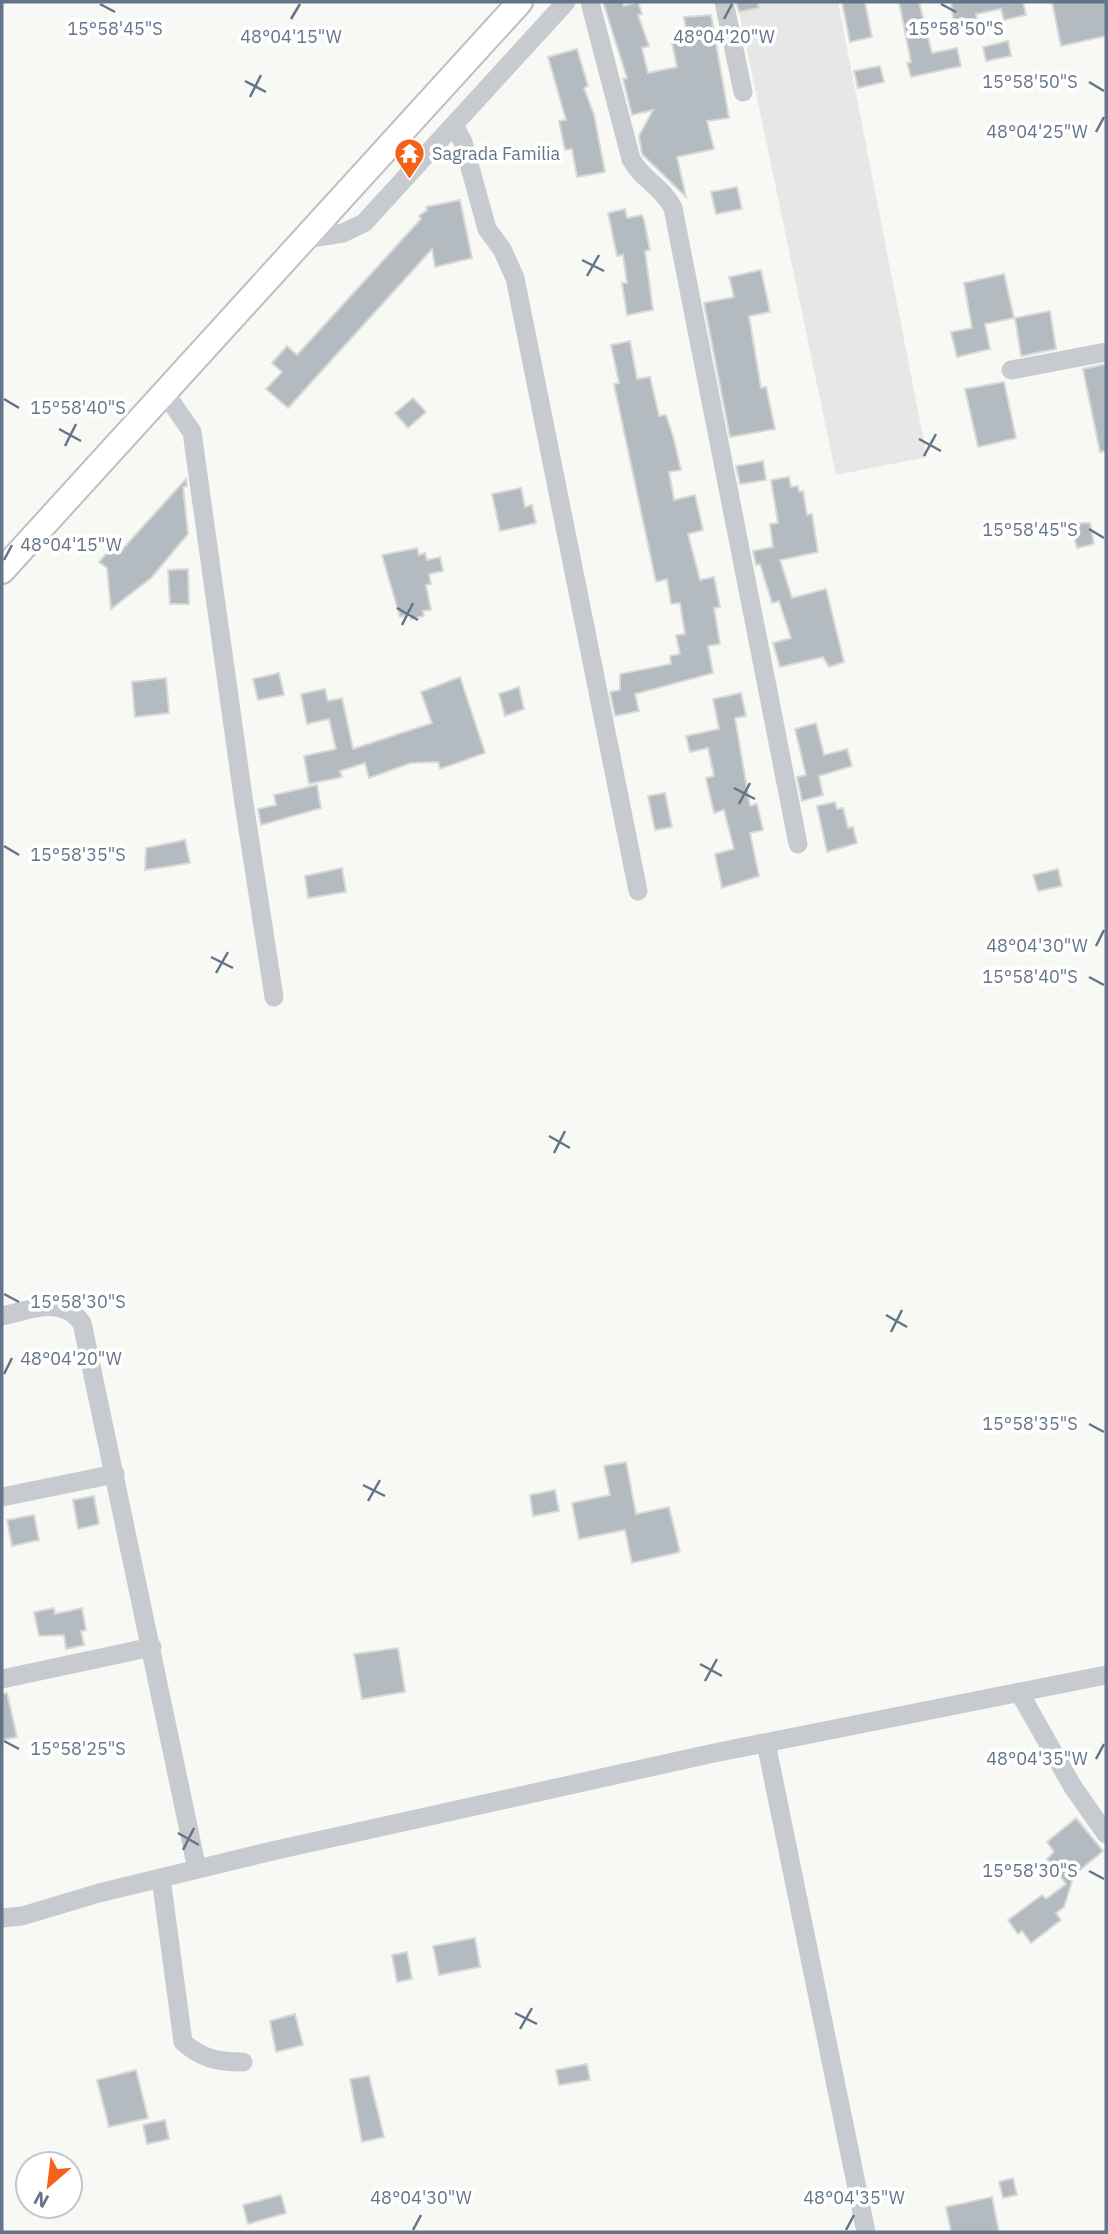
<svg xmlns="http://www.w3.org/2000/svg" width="1108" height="2234" font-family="'IBM Plex Sans',sans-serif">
  <rect width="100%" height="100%" fill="#f8f8f5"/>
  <path fill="#e6e7e6" d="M737 2H838L927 457 836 475Z"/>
  <g fill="#b3bac0" stroke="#d9dad7" stroke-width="2">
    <path d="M603 2H623L624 6 638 2 642 14 638 15 649 46 642 48 648 73 677 67 672 43H688L684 17 711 15 729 118 707 121 714 149 677 157 686 197 642 154 639 136 653 110 632 115 623 79 627 78Z"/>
    <path d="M736 2H758L759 8 739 12Z"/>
    <path d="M842 2H865L872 37 850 42Z"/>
    <path d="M899 2H919L932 53 957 48 961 66 911 77 907 63 911 62Z"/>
    <path d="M951 2H1023L1026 15 1004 20 1001 9 976 14 978 25H954Z"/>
    <path d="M1052 2H1106V36L1061 46Z"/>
    <path d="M1008 41 1011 56 986 61 983 47Z"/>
    <path d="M577 49 588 86 584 88 594 115 605 172 577 177 572 149 565 150 559 121 566 120 548 57Z"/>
    <path d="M880 66 884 82 858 88 854 71Z"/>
    <path d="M737 187 742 209 716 214 711 192Z"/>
    <path d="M460 200 472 258 435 267 432 249 288 408 266 389 282 372 272 363 287 346 297 355 421 219 419 216 427 210 426 207Z"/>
    <path d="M625 209 627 218 642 215 644 220 650 250 645 251 653 310 627 315 622 283H627L623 255 617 256 608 213Z"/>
    <path d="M761 270 770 312 749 316 761 388 766 387 775 429 730 437 704 303 734 297 729 277Z"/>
    <path d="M1004 274 1014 318 985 324 990 349 957 357 951 332 972 328 964 283Z"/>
    <path d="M1050 311 1056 349 1021 356 1015 318Z"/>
    <path d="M630 341 637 379 650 377 659 416 666 415 673 436 681 470 669 472 674 500 695 495 703 530 688 534 700 580 714 577 720 607 714 608 720 644 708 646 713 673 635 694 639 711 615 716 610 692 620 690V674L671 664 670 656 680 654 676 635 685 634 680 603 671 604 667 579 656 582 614 384 619 383 611 345Z"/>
    <path d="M1106 364V451L1100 452 1083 369Z"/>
    <path d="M1004 382 1016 438 978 447 965 389Z"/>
    <path d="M413 398 426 412 408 428 395 413Z"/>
    <path d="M763 461 766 480 740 484 736 466Z"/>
    <path d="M789 477 791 487 798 486 799 492 803 491 807 515 812 514 818 552 780 560 792 598 826 589 844 662 829 667 823 657 780 667 773 643 791 638 779 601 772 603 760 564 756 565 753 551 773 547 770 524 778 523 771 480Z"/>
    <path d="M186 479 187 486 183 487 188 534 151 578 111 609 107 568 99 562 113 546 120 552Z"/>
    <path d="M521 488 525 507 532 505 536 523 500 531 492 494Z"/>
    <path d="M1071 523H1090L1094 544 1077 548Z"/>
    <path d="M417 548 419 555 425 553 427 560 440 557 443 571 429 574 431 584 426 585 431 610 423 611 424 616 411 619 410 614 400 617 382 555Z"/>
    <path d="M188 569 189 604H170L168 570Z"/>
    <path d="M279 673 284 695 258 700 253 679Z"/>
    <path d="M460 677 485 753 440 769 438 762 411 763 369 778 365 763 340 771 342 777 309 784 304 756 336 749 329 719 307 724 301 694 325 689 328 701 342 698 353 749 432 723 421 692Z"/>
    <path d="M166 678 169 713 135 717 132 682Z"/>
    <path d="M519 687 524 709 505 716 499 694Z"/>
    <path d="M741 693 746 716 735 718 750 806 757 804 763 830 750 833 759 876 722 888 715 854 734 849 724 810 714 813 710 796 706 778 714 776 708 748 690 752 686 736 719 729 713 699Z"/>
    <path d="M816 723 824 755 847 749 852 766 819 776 823 795 802 801 797 777 806 775 795 729Z"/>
    <path d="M317 785 321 808 261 825 258 809 276 805 274 795Z"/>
    <path d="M665 793 672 827 655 830 648 796Z"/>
    <path d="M835 802 837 809 843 808 848 828 853 827 857 843 827 852 817 806Z"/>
    <path d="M185 840 190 863 145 870 146 848Z"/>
    <path d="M342 868 346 892 308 898 305 876Z"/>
    <path d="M1058 869 1062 886 1038 891 1033 875Z"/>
    <path d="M626 1462 636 1514 669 1507 680 1552 632 1563 625 1530 579 1539 572 1503 610 1495 604 1466Z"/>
    <path d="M555 1490 559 1511 533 1516 530 1495Z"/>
    <path d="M94 1496 99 1524 78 1529 73 1500Z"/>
    <path d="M34 1515 39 1540 12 1546 7 1520Z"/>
    <path d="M54 1608 55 1614 82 1608 86 1630 81 1631 84 1645 66 1649 64 1635 39 1636 34 1612Z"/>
    <path d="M398 1648 405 1692 362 1699 354 1654Z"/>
    <path d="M7 1693 17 1737 2 1740V1694Z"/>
    <path d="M1076 1818 1103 1851 1074 1875 1064 1907 1056 1913 1061 1920 1031 1943 1022 1931 1018 1934 1008 1920 1042 1895 1046 1899 1066 1884 1047 1859 1054 1852 1047 1842Z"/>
    <path d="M475 1938 480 1967 439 1975 433 1946Z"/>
    <path d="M407 1952 412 1979 397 1982 392 1955Z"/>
    <path d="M295 2014 303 2045 276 2052 270 2021Z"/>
    <path d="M587 2064 590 2080 559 2085 556 2070Z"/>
    <path d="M136 2070 148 2118 109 2127 97 2080Z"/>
    <path d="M369 2076 384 2137 362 2142 350 2079Z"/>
    <path d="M165 2120 169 2139 147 2144 143 2125Z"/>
    <path d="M1013 2178 1017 2195 1003 2198 999 2182Z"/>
    <path d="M281 2195 286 2213 248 2224 243 2205Z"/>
    <path d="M992 2197 999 2232H951L946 2207Z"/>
  </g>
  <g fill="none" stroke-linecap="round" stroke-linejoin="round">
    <defs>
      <path id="major" d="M2 571 520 2"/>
    </defs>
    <use href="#major" stroke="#bcbfc3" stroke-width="28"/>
    <g stroke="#c7cbcf" stroke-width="19">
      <path d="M590 2 631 159C642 180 663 187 673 208L798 844"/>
      <path d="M724 2 743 92"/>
      <path d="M454 125 463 142 487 229 502 249 515 278 638 891"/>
      <path d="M305 239 343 233 364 223 566 2"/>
      <path d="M1011 370 1106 352"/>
      <path d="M165 393 192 432 243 797 274 997"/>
      <path d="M2 1316C31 1310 62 1295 82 1323L197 1869"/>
      <path d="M2 1497 115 1474"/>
      <path d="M2 1679 152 1647"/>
      <path d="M1019 1692 1073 1787 1106 1834"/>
      <path d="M766 1743 866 2232"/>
      <path d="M161 1878 183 2042C202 2059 218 2062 243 2062"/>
      <path d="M2 1918 22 1916 99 1893 272 1851 714 1753 1106 1675"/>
    </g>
    <use href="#major" stroke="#fff" stroke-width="24"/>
  </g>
  <path fill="none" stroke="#647589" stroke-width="2.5" d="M100 4 115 12M941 4 956 12M291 19 300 4M724 19 732 4M245 81 266 92M1089 82 1104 91M250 97 261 75M1096 132 1104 117M582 260 604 271M587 276 599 255M4 399 19 408M59 429 81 441M919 439 941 451M65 446 76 424M924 456 936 434M1089 529 1104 538M4 560 12 545M397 608 418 620M402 625 413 603M734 788 755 799M739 804 750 783M4 846 19 855M1096 946 1104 930M211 957 233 968M216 973 228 952M1089 977 1104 985M549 1136 570 1148M554 1153 565 1131M4 1294 19 1302M886 1315 907 1327M891 1332 902 1310M4 1374 12 1358M1089 1424 1104 1432M363 1485 385 1496M368 1501 380 1480M700 1664 722 1676M705 1681 717 1659M4 1741 19 1749M1096 1759 1104 1744M178 1833 199 1845M183 1850 194 1828M1089 1871 1104 1879M515 2013 537 2024M520 2029 532 2008M413 2230 421 2215M846 2230 854 2215"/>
  <defs>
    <symbol id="temple-pin" viewBox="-11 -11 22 30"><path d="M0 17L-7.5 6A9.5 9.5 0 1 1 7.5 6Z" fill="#f46119" stroke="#fff"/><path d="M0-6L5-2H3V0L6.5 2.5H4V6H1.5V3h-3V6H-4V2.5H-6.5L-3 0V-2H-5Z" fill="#fff"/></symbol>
  </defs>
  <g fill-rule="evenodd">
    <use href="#temple-pin" x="392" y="136" width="35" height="47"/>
  </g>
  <g text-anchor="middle" stroke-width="7" stroke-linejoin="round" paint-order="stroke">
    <g font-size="18" fill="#647589" stroke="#fff" text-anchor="start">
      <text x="432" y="160">Sagrada Familia</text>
    </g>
  </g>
  <g font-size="18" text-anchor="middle" fill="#647589" stroke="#fff" stroke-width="7" stroke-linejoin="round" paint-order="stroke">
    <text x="115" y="35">15°58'45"S</text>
    <text x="956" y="35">15°58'50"S</text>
    <text x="291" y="43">48°04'15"W</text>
    <text x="724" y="43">48°04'20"W</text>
    <text x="1030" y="88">15°58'50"S</text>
    <text x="1037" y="138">48°04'25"W</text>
    <text x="78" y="414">15°58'40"S</text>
    <text x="1030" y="536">15°58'45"S</text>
    <text x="71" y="551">48°04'15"W</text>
    <text x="78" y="861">15°58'35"S</text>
    <text x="1037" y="952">48°04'30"W</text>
    <text x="1030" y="983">15°58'40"S</text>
    <text x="78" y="1308">15°58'30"S</text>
    <text x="71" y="1365">48°04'20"W</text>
    <text x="1030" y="1430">15°58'35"S</text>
    <text x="78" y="1755">15°58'25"S</text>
    <text x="1037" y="1765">48°04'35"W</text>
    <text x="1030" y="1877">15°58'30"S</text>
    <text x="421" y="2204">48°04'30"W</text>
    <text x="854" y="2204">48°04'35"W</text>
  </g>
  <rect width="1108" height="2234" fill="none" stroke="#647589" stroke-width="7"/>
  <g transform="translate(49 2185) rotate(208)"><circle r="33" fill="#ffffff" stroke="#c1c8d0" stroke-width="2"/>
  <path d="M0-5L12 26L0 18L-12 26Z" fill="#f46119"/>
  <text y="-10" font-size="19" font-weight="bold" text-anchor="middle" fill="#647589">N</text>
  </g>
</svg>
